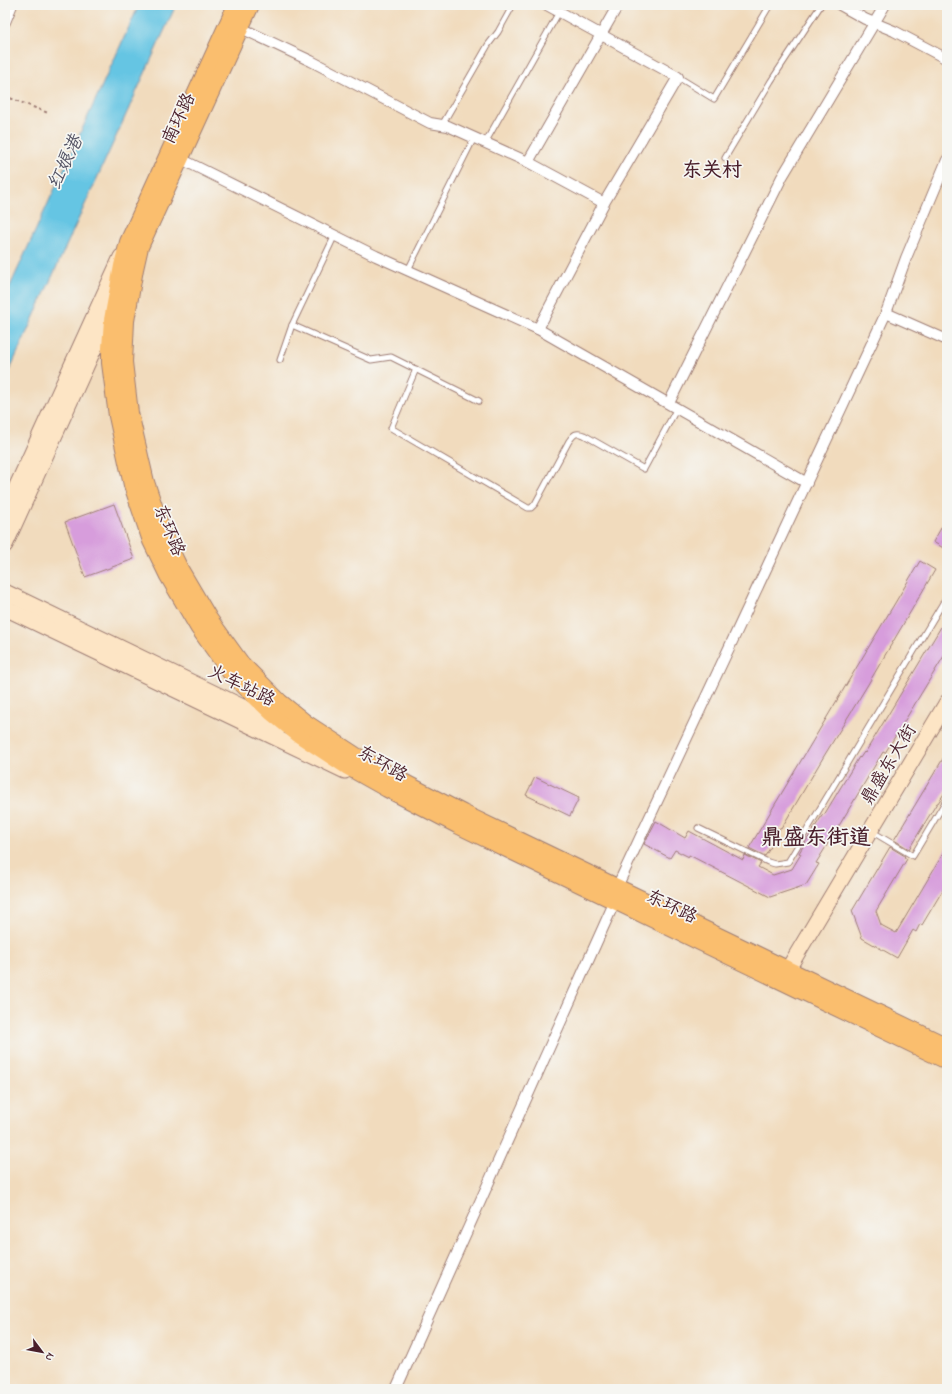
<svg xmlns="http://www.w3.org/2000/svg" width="952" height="1394" font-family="'Indie Flower','LXGW WenKai TC',sans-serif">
  <rect width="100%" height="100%" fill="#f6f6f2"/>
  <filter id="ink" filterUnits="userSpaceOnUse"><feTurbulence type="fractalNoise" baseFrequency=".025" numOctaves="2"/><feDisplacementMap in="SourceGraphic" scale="8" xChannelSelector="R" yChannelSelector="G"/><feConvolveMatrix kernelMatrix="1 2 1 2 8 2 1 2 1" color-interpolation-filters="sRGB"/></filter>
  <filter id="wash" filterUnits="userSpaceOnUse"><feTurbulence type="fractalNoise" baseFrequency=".012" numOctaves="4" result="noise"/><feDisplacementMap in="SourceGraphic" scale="16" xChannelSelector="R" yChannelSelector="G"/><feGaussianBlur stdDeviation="0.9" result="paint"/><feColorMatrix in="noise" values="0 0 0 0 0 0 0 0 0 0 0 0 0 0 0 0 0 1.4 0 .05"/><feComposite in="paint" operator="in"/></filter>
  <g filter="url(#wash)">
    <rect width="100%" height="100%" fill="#f1dbbd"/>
    <path fill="#65c5e3" stroke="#587287" d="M139 5H176L5 380V297Z"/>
    <g id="blocks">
      <g fill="#d79ddc">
        <path d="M114 504 134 559 85 577 65 522Z"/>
        <path d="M947 518V550L933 542Z"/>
        <path d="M920 561 935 570 867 686 824 756 781 829 779 828 770 844 772 845 765 856 749 848Z"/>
        <path d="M947 617V651L885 753 883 752 840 824 816 863 819 864 806 885 770 897 689 855V857L675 850 670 858 644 844 656 821 685 838 689 831 743 860 745 855 761 863 758 867 773 875 792 869 801 854 799 853 823 814 824 815 859 757 860 758 864 752 865 753Z"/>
        <path d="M947 752V789L938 803H937L909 849 894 840Z"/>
        <path d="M535 777 579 798 570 816 526 795Z"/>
        <path d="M890 847 905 856 904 857 907 859 876 911 881 925 896 933 947 847V883L922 925 920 924 916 932 913 930 897 958 862 938 852 911Z"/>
      </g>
    </g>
  </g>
  <g filter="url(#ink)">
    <use href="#blocks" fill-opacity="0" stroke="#9e7d74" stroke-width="1"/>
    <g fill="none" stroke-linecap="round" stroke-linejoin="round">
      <defs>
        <g id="service">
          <path d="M678 77 714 99 770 5"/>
          <path d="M442 125 488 45 498 32 513 5"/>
          <path d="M485 143 559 12"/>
          <path d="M725 158 771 81 821 5"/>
          <path d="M408 270 474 138"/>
          <path d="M292 325 371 360 391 357 479 401"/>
          <path d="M280 360 292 325 335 235"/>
          <path d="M416 369 391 428 528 508H531L535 504 569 441C574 434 576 432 584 435L644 469 677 408"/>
          <path d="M698 828 768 862 775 864 788 862 947 596"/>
          <path d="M871 831 913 856 947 799"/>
        </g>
        <g id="minor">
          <path d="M840 5 865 19 894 31 947 59"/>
          <path d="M5 22 12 5"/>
          <path d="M241 28 311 61 430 123 448 126 528 162 604 203"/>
          <path d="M181 159 376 256 538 329 807 483"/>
          <path d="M528 162 618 5"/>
          <path d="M886 313 947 340"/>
          <path d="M538 329 604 203 678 77 547 5"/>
          <path d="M669 403 782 177 885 5"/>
          <path d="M617 887 886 313 906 258 947 160"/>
          <path d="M396 1389 615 901"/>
        </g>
        <g id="secondary">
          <path d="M5 512 121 257"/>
          <path d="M5 545 112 309"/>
          <path d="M5 592 282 726"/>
          <path d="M5 608 345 771"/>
          <path d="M788 969 947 702"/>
        </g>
        <g id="primary">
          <path d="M236 5 128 242 122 266 112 320 110 348V363L117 416 132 485 151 541 168 576 198 627 230 672 248 690 271 712 298 734 348 767 387 789 457 825 947 1061"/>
          <path d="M251 5 140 247 135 269 126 321 124 362 130 413 146 482 164 536 180 569 210 620 241 663 280 702 306 723 355 755 394 777 463 813 947 1046"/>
        </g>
      </defs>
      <use href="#service" stroke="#9e7d74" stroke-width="7"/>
      <use href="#minor" stroke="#9e7d74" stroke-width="12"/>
      <use href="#secondary" stroke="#9e7d74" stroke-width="17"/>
      <use href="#primary" stroke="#9e7d74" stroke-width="18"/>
      <path stroke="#9e7d74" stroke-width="2" stroke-dasharray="3 3" stroke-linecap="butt" d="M5 96 48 113"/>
      <use href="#service" stroke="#fff" stroke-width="5"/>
      <use href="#minor" stroke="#fff" stroke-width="10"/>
      <use href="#secondary" stroke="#fde5c5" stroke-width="15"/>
      <use href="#primary" stroke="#fabe6e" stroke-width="16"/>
    </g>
  </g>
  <g text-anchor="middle" stroke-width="3.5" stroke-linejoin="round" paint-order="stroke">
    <g font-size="18" fill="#4a1f2b" stroke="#f6f6f2">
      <text transform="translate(178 118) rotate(-65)" y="6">南环路</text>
      <text transform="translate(170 530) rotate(68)" y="6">东环路</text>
      <text transform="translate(242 685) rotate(26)" y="6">火车站路</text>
      <text transform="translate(383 763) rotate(30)" y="6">东环路</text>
      <text transform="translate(888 764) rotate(-59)" y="6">鼎盛东大街</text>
      <text transform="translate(672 906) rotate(26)" y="6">东环路</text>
    </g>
    <g font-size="19" font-style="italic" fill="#525162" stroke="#f6f6f2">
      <text transform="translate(64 162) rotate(-65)" y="7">红娘港</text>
    </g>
    <g font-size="20" font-weight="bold" fill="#4a1f2b" stroke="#f6f6f2">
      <text x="712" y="176">东关村</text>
    </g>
    <g font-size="22" font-weight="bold" fill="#4a1f2b" stroke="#f6f6f2">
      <text x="816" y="844">鼎盛东街道</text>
    </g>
  </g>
  <rect width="952" height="1394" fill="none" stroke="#f6f6f2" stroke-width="20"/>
  <g transform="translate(42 1352) rotate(122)" stroke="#f6f6f2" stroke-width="3" paint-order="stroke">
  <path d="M0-3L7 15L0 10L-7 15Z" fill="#4a1f2b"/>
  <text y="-6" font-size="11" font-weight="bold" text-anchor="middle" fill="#4a1f2b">N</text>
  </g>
</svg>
